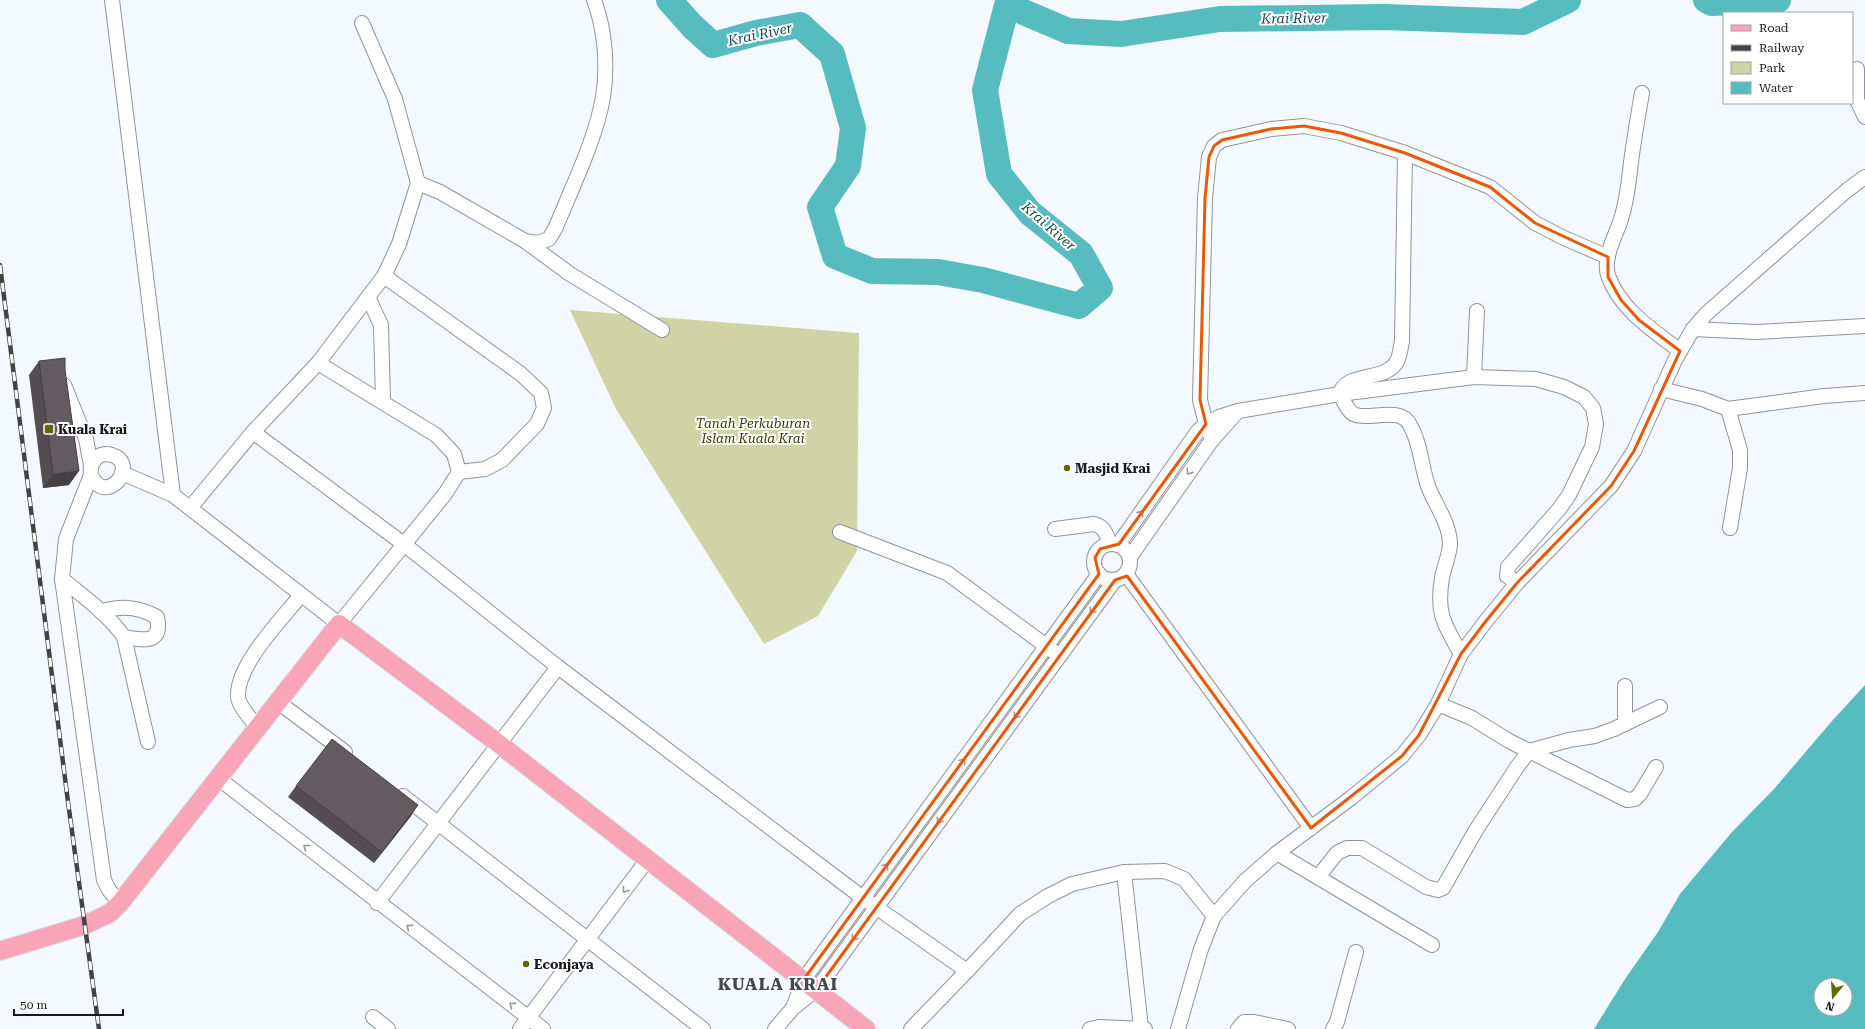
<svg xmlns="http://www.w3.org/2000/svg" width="1865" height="1029" font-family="'Roboto Serif',serif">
  <rect width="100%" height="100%" fill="#f4f9ff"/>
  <path fill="#cfd3a5" d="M570 310 859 333 857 551 818 616 764 644 616 409Z"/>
  <path fill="#57bcc0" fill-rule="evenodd" d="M1865 685V1029H1594L1625 979 1658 932 1680 894 1732 832 1774 789 1832 721ZM1821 985H1845V1009H1821Z"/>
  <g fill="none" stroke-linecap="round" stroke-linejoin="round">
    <g stroke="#57bcc0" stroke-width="26">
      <path d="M669 0 692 26 713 45 756 33 800 25 832 54 853 128 848 166 820 207 835 256 872 271 938 272 983 280 1079 306 1100 288 1081 254 1030 213 999 174 985 90 1007 5 1068 31 1121 34 1220 19 1384 17 1523 22 1568 0"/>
      <path d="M1706 0 1712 3 1778 0"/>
    </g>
    <defs>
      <g id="minor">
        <path d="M112 0 173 495"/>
        <path d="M362 23 395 99 418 183"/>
        <path d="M1857 69V100L1865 117"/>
        <path d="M1642 93C1638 116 1634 139 1631 162 1629 181 1627 201 1621 219 1616 236 1601 260 1609 278 1622 311 1653 330 1680 351"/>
        <path d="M1405 153 1402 342C1400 349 1400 357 1396 363 1383 382 1345 372 1340 394 1344 401 1348 413 1356 415 1370 420 1401 406 1410 425 1421 444 1421 466 1428 486 1435 505 1450 523 1450 545 1449 556 1444 567 1442 578 1436 613 1444 624 1461 654"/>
        <path d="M525 241 570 274 662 330"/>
        <path d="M384 276 521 374 541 393 544 408 537 424 502 460 485 469 459 472"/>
        <path d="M368 297 381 325 383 401"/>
        <path d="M1693 329 1756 332 1865 326"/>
        <path d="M1474 377 1477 311"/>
        <path d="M64 385 86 439 91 465"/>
        <path d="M1661 389 1702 399 1728 409 1824 396 1865 393"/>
        <path d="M1728 409 1740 450V468L1730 528"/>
        <path d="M253 432 405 545 558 667 863 898 967 971 1020 914 1048 896 1072 884 1124 872 1165 871 1184 879 1214 916"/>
        <path d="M1212 440 1206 424 1200 400 1205 198 1209 157 1214 146 1222 140 1271 129 1304 126 1341 133 1405 153 1490 187 1535 223 1564 238 1608 257"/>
        <path d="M122 473 173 495 339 624 445 494 459 472 454 454 436 435 318 363"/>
        <path d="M91 475C105 508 141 465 112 455 98 451 89 462 91 475L66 539 62 579 104 880 109 890 120 903"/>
        <path d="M190 508 253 432 318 363 384 276 399 244 418 183 440 192 525 241 537 243 549 239 556 227C572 187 596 139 603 97 608 66 605 29 594 0"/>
        <path d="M1055 529 1094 524C1105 527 1106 534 1110 544"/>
        <path d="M840 532 947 573 1053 651"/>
        <circle cx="1112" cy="562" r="18"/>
        <path d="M1118 545 1198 431 1206 424 1219 417 1238 411 1340 394 1474 377 1536 379 1564 387 1584 397 1593 408 1596 424 1592 447 1569 495 1560 508 1508 567 1507 576 1517 583"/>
        <path d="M1130 557 1212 440 1238 411"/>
        <path d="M1126 574 1311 828"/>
        <path d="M62 579C84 597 108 614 124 637L148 742"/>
        <path d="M101 612C120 605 140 607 157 617 163 645 143 640 124 637"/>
        <path d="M278 702 345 752"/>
        <path d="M1438 704 1472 718 1509 741 1627 800 1635 799 1640 794 1656 767"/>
        <path d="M1625 724V686"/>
        <path d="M258 728C252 720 239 707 238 697 236 665 282 619 301 595"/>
        <path d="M218 778 543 1029"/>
        <path d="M403 796 703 1029"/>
        <path d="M1277 853 1432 945"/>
        <path d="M1124 872 1141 1028"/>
        <path d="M1318 877 1337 853 1347 848H1362L1426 887 1438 890 1443 888 1476 830 1517 767 1529 751 1569 740 1595 736 1614 729 1660 707"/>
        <path d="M377 903 558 667"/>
        <path d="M793 1008 804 979 1099 574"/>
        <path d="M373 1017 388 1029"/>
        <path d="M520 1029 648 859"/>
        <path d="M775 1029 793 1008 817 989 1115 580"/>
        <path d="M911 1029 967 971"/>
        <path d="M1090 1029 1099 1027 1145 1029"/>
        <path d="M1178 1029 1201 949 1214 916 1245 881 1277 853 1351 798 1402 756 1419 735 1438 704 1461 654 1486 621 1517 583 1611 486 1634 451 1675 360 1693 329 1706 314 1846 191 1865 177"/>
        <path d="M1238 1029 1244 1022H1254L1288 1029"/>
        <path d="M1333 1029 1337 1022 1356 952"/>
      </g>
      <path id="major" d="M0 951 85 925 110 913 120 903 339 624 499 744 866 1029"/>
    </defs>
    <use href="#minor" stroke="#8e949a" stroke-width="16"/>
    <use href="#major" stroke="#d5d6d6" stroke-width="20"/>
    <use href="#minor" stroke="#fff" stroke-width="14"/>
    <use href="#major" stroke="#f9a4b7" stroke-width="18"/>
    <defs>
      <path id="rail" d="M0 265 68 802 99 1029"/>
    </defs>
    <use href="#rail" stroke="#414347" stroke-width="4.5"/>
    <use href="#rail" stroke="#fff" stroke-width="3" stroke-dasharray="9" stroke-linecap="butt"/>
  </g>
  <g fill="#544e53">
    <path d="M39 361 69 485 43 488 29 375Z"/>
    <path d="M296 786 411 816 374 863 288 797Z"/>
  </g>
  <g fill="#454043">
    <path d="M79 471 69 485 43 488 53 474Z"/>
    <path d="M418 805 411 816 374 863 382 852Z"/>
  </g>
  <g fill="#625b60" stroke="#454043">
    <path d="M65 358V370L79 471 53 474 39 361Z"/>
    <path d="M332 739 418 805 382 852 296 786Z"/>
  </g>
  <defs><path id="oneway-chevron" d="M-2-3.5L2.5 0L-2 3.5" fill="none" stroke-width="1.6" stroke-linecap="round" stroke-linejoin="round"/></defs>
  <g stroke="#979899">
    <use href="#oneway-chevron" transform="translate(1189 472) rotate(125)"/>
    <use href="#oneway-chevron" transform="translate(1141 513) rotate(-55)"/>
    <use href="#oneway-chevron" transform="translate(1092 611) rotate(126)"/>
    <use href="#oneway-chevron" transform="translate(1016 716) rotate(126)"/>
    <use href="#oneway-chevron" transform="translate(963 761) rotate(-54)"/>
    <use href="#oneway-chevron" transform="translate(939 821) rotate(126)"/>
    <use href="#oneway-chevron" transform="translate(306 847) rotate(-142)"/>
    <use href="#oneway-chevron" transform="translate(886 866) rotate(-54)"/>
    <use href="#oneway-chevron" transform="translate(625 890) rotate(127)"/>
    <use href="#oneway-chevron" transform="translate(409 927) rotate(-143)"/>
    <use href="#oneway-chevron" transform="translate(854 938) rotate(126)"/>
    <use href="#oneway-chevron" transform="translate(512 1005) rotate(-143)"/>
  </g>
  <path fill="none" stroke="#e8590c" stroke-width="3" stroke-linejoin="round" d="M1304 126 1341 133 1405 153 1490 187 1535 223 1608 257V277L1621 300 1639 320 1680 351 1634 451 1611 486 1517 583 1486 621 1461 654 1419 735 1402 756 1311 828 1127 576 1115 580 817 989 804 979 1099 574 1095 558 1100 549 1119 544 1206 424 1200 400 1205 198 1209 157 1214 146 1222 140 1271 129Z"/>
  <g fill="#636806" stroke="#fff" stroke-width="1.5">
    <rect x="44" y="424" width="10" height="10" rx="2"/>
    <circle cx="1067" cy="468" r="4"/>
    <circle cx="526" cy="964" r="4"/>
  </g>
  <g text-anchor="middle" stroke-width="4" stroke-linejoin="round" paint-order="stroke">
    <g font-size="13" font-style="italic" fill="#363800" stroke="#fff">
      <text x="753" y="428">Tanah Perkuburan<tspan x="753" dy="15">Islam Kuala Krai</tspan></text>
    </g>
    <g font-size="13" font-weight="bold" fill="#17191c" stroke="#fff" text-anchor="start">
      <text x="58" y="434">Kuala Krai</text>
      <text x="1075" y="473">Masjid Krai</text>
      <text x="534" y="969">Econjaya</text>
    </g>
    <g font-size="14" font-style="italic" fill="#1b494b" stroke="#fff">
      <text transform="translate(1294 18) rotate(-1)" y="5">Krai River</text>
      <text transform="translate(760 34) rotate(-12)" y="5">Krai River</text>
      <text transform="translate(1049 226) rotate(41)" y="5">Krai River</text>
    </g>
    <g font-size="17" font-weight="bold" letter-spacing="1" fill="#43484e" stroke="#fff">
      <text x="778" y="990">KUALA KRAI</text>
    </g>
  </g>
  <rect x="1723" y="12" width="130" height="92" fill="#ffffff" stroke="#a2a3a4"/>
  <rect x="1731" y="25" width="20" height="6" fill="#f9a4b7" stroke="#a2a3a4"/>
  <text x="1759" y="32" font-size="12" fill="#17191c">Road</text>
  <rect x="1731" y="45" width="20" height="6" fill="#414347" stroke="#a2a3a4"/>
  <text x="1759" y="52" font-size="12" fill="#17191c">Railway</text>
  <rect x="1731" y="62" width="20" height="12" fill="#cfd3a5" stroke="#a2a3a4"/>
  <text x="1759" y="72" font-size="12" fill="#17191c">Park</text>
  <rect x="1731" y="82" width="20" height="12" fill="#57bcc0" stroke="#a2a3a4"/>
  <text x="1759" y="92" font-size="12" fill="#17191c">Water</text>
  <g transform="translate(1833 997) rotate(198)"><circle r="19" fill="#ffffff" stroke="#a2a3a4"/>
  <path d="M0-3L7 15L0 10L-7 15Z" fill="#636806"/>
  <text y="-6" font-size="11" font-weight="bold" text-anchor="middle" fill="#17191c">N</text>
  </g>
  <path d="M14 1009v6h109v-6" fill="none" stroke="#17191c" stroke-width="2"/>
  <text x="20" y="1009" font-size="12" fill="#17191c" stroke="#ffffff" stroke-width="3" paint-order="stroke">50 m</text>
</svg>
